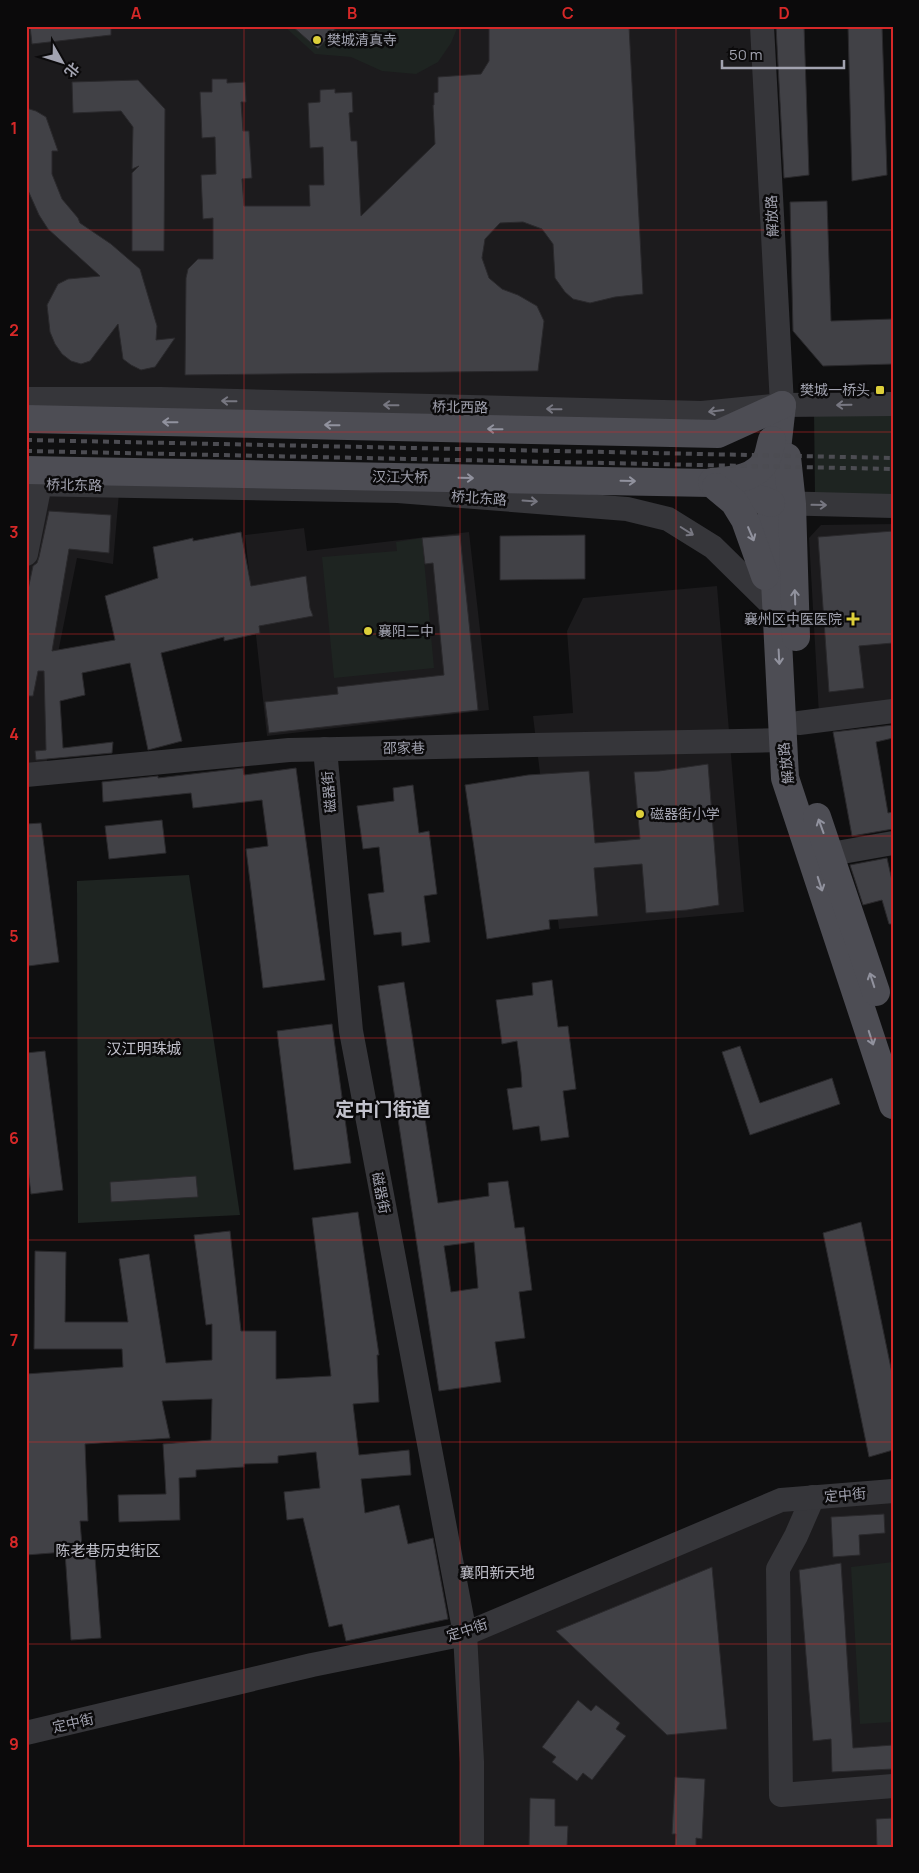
<svg xmlns="http://www.w3.org/2000/svg" width="919" height="1873" font-family="Manrope,'Noto Sans SC',sans-serif">
  <rect width="100%" height="100%" fill="#0f0f10"/>
  <g fill="#1c1b1d">
    <path d="M26 26H762L782 405 26 400Z"/>
    <path d="M26 493H119L113 564 77 558 54 673 46 773 26 775Z"/>
    <path d="M893 524V701L819 715 809 538 821 525Z"/>
    <path d="M304 528 307 551 469 532 489 710 267 736 245 535Z"/>
    <path d="M717 586 744 912 559 929 533 716 573 713 567 631 583 598Z"/>
    <path d="M893 1501V1847H474V1637L784 1509Z"/>
  </g>
  <g fill="#1e2421">
    <path d="M284 26H458L451 43 438 62 416 74 382 71 351 57 315 54Z"/>
    <path d="M893 404V506L815 495 814 412Z"/>
    <path d="M422 538 434 668 334 678 322 557 397 551 396 542Z"/>
    <path d="M189 875 240 1215 78 1223 77 881Z"/>
    <path d="M893 1562V1722L860 1724 851 1567Z"/>
  </g>
  <g fill="#414146" stroke="#2a292c" fill-rule="evenodd">
    <path d="M30 26H111V35L32 44Z"/>
    <path d="M292 26H338L318 49Z"/>
    <path d="M489 26H629L643 294 615 297 590 303 573 299 565 292 555 278 553 244 542 229 523 222 500 223 485 239 482 258 489 278 502 289 518 295 537 306 544 321 538 371 185 375 186 278 188 269 198 259H213V218L203 219 201 175 216 174 215 137 202 138 200 92H212V79H227V83L245 82 246 102H241L243 131H249L252 178 242 179 244 206H310L309 185H324L323 147 310 148 308 103 320 102V90L335 89V93L352 92 353 112 349 113 351 141H357L361 216 435 144 433 105H434V93L438 92V77L481 74 489 61Z"/>
    <path d="M776 26H804L809 175 784 178Z"/>
    <path d="M848 26H882L887 175 852 181Z"/>
    <path d="M138 80 165 109 164 251H132V173L139 166 132 169 133 127 121 111 73 113 72 82Z"/>
    <path d="M26 108 36 111 46 117 58 151H52V174L62 199 78 218 80 223 111 244 140 269 157 326 156 340 175 338 155 367 141 370 131 365 123 359 118 324 90 361 81 364 71 361 62 354 55 344 50 332 47 305 58 284 68 279 100 276 48 229 39 215 26 186Z"/>
    <path d="M827 201 831 321 893 319V364L823 366 793 331 790 202Z"/>
    <path d="M49 511 111 515 109 553 69 549 52 651 115 640 105 596 158 578 153 547 193 538V541L241 532 251 586 306 576 310 608 313 616 259 626 260 633 224 641V637L161 653 182 741 148 750 130 663 82 673 85 695 60 701 63 748 113 742 112 753 36 760 35 751 46 750 44 671H38L33 696H26V599L33 566 37 563 39 557Z"/>
    <path d="M893 531V643L859 646 864 688 829 692 818 537Z"/>
    <path d="M460 535 478 710 269 733 265 702 338 694 337 687 444 675 433 563 425 564 422 538Z"/>
    <path d="M585 535V579L500 580V536Z"/>
    <path d="M893 725V738L876 742 888 813 893 812V829L852 836 833 732Z"/>
    <path d="M708 764 719 905 687 910 646 913 642 864 594 868 598 916 549 920 550 929 487 939 465 785 528 775 589 771 595 843 640 839 634 772 659 771Z"/>
    <path d="M243 768 244 775 296 768 325 980 263 988 246 849 268 846 262 800 193 808 191 793 103 802 102 782 158 776V778Z"/>
    <path d="M413 785 419 833 429 831 437 894 424 896 430 942 402 946 401 932 374 935 368 894 384 892 379 847 363 849 357 806 394 801 393 788Z"/>
    <path d="M162 820 166 853 109 859 105 826Z"/>
    <path d="M41 823 59 962 28 966 26 824Z"/>
    <path d="M887 858 893 885V924H889L882 900 863 905 850 865Z"/>
    <path d="M552 980 558 1027 568 1026 576 1089 563 1091 569 1137 541 1141 539 1126 513 1130 507 1089 522 1087 521 1072 517 1041 502 1044 496 1000 533 995 532 983Z"/>
    <path d="M404 982 438 1203 489 1196 488 1183 508 1181 515 1228 524 1227 532 1290 519 1292 525 1338 495 1342 501 1382 439 1391 378 986ZM474 1242 478 1288 451 1292 444 1246Z"/>
    <path d="M332 1024 351 1163 294 1170 277 1031Z"/>
    <path d="M740 1046 760 1103 832 1078 840 1104 750 1135 722 1052Z"/>
    <path d="M45 1051 63 1190 31 1194 26 1153V1133H28L26 1116V1053Z"/>
    <path d="M196 1176 198 1197 111 1202 110 1182Z"/>
    <path d="M358 1212 379 1355H377L379 1402 353 1404 359 1455 409 1450 411 1475 361 1479 365 1513 399 1505 408 1544 433 1538 448 1619 346 1641 342 1624 329 1627 303 1518 287 1520 284 1492 320 1488 316 1452 278 1456V1463L244 1464V1467L196 1470V1477L179 1478 180 1520 119 1522 118 1495 166 1494 163 1444 211 1440 212 1399 162 1401 170 1438 85 1444 88 1521H80L83 1558 95 1557 101 1638 71 1640 65 1552 26 1555V1374L123 1367 122 1349H34L35 1251 66 1252 65 1322H128L119 1259 149 1254 166 1363 212 1360V1324L206 1325 194 1235 230 1231 241 1331H276V1379L331 1376 312 1218Z"/>
    <path d="M861 1222 893 1378V1450L869 1457 823 1233Z"/>
    <path d="M884 1514 885 1533 859 1535 860 1555 833 1557 831 1517Z"/>
    <path d="M841 1563 853 1748 893 1745V1769L832 1772 831 1739 813 1741 799 1570Z"/>
    <path d="M712 1567 727 1729 667 1735 556 1631Z"/>
    <path d="M578 1700 591 1711 596 1705 620 1723 616 1729 626 1736 592 1780 583 1773 577 1781 552 1762 556 1757 542 1747Z"/>
    <path d="M675 1777 705 1779 702 1839 696 1838V1847H675L676 1834H672Z"/>
    <path d="M530 1798 555 1799V1826H568L567 1847H529Z"/>
    <path d="M893 1818V1847H877L876 1819Z"/>
  </g>
  <g fill="none" stroke-linecap="round" stroke-linejoin="round">
    <g stroke="#36363a" stroke-width="24">
      <path d="M762 26 782 405"/>
      <path d="M26 399H160L702 413 782 405 893 404"/>
      <path d="M26 484 398 491 627 509 668 519 713 547 776 609"/>
      <path d="M775 503 893 506"/>
      <path d="M26 554 40 484"/>
      <path d="M799 723 893 711"/>
      <path d="M325 749 351 1031 465 1634 472 1762V1847"/>
      <path d="M26 775 289 750 783 740"/>
      <path d="M831 854 893 843"/>
      <path d="M813 1497 796 1536 778 1569 781 1795 893 1786"/>
      <path d="M26 1733 312 1665 465 1634 781 1500 893 1491"/>
    </g>
    <g stroke="#4d4d54" stroke-width="28">
      <path d="M782 405 771 503 785 778 893 1105"/>
      <path d="M26 419 718 434 782 405"/>
      <path d="M787 457 792 504 796 637"/>
      <path d="M26 470 711 483 771 503"/>
      <path d="M712 482C731 480 755 480 766 460 769 455 770 446 772 440"/>
      <path d="M716 487 734 502 745 520 765 576"/>
      <path d="M817 817 876 992"/>
    </g>
    <g stroke="#4c4c52" stroke-width="4" stroke-dasharray="6 5" stroke-linecap="butt">
      <path d="M26 440 893 458"/>
      <path d="M26 451 893 469"/>
    </g>
  </g>
  <defs><path id="oneway-shaft" d="M-6 0H5M1.5-3L5.5 0L1.5 3" fill="none" stroke-width="1.6" stroke-linecap="round" stroke-linejoin="round" transform="scale(1.25)"/></defs>
  <g stroke="#777781">
    <use href="#oneway-shaft" transform="translate(229 401) rotate(-179)"/>
    <use href="#oneway-shaft" transform="translate(391 405) rotate(-179)"/>
    <use href="#oneway-shaft" transform="translate(844 405) rotate(179)"/>
    <use href="#oneway-shaft" transform="translate(554 409) rotate(-179)"/>
    <use href="#oneway-shaft" transform="translate(716 411) rotate(173)"/>
    <use href="#oneway-shaft" transform="translate(530 501) rotate(4)"/>
    <use href="#oneway-shaft" transform="translate(819 505) rotate(1)"/>
    <use href="#oneway-shaft" transform="translate(687 531) rotate(32)"/>
  </g>
  <g stroke="#91929e">
    <use href="#oneway-shaft" transform="translate(170 422) rotate(-179)"/>
    <use href="#oneway-shaft" transform="translate(332 425) rotate(-179)"/>
    <use href="#oneway-shaft" transform="translate(495 429) rotate(-179)"/>
    <use href="#oneway-shaft" transform="translate(466 478) rotate(1)"/>
    <use href="#oneway-shaft" transform="translate(628 481) rotate(1)"/>
    <use href="#oneway-shaft" transform="translate(751 534) rotate(67)"/>
    <use href="#oneway-shaft" transform="translate(795 597) rotate(-92)"/>
    <use href="#oneway-shaft" transform="translate(779 657) rotate(87)"/>
    <use href="#oneway-shaft" transform="translate(821 826) rotate(-110)"/>
    <use href="#oneway-shaft" transform="translate(820 884) rotate(72)"/>
    <use href="#oneway-shaft" transform="translate(872 980) rotate(-108)"/>
    <use href="#oneway-shaft" transform="translate(871 1038) rotate(72)"/>
  </g>
  <path fill="none" stroke="#d62828" stroke-width="1" stroke-opacity="0.55" d="M244 26V1847M460 26V1847M676 26V1847M26 230H893M26 432H893M26 634H893M26 836H893M26 1038H893M26 1240H893M26 1442H893M26 1644H893"/>
  <g fill="#ddcf3a" stroke="#0b0a0b" stroke-width="2">
    <circle cx="317" cy="40" r="5"/>
    <rect x="875" y="385" width="10" height="10" rx="2.5"/>
    <path d="M850.5 611.5h5v5h5v5h-5v5h-5v-5h-5v-5h5z"/>
    <circle cx="368" cy="631" r="5"/>
    <circle cx="640" cy="814" r="5"/>
  </g>
  <g text-anchor="middle" stroke-width="5" stroke-linejoin="round" paint-order="stroke">
    <g font-size="14" fill="#a2a3b0" stroke="#0b0a0b" text-anchor="start">
      <text x="327" y="45">樊城清真寺</text>
      <text x="870" y="395" text-anchor="end">樊城一桥头</text>
      <text x="842" y="624" text-anchor="end">襄州区中医医院</text>
      <text x="378" y="636">襄阳二中</text>
      <text x="650" y="819">磁器街小学</text>
    </g>
    <g font-size="14" fill="#a2a3b0" stroke="#0b0a0b">
      <text transform="translate(772 216) rotate(-93)" y="5">解放路</text>
      <text transform="translate(460 407) rotate(1)" y="5">桥北西路</text>
      <text transform="translate(400 477) rotate(1)" y="5">汉江大桥</text>
      <text transform="translate(74 485) rotate(1)" y="5">桥北东路</text>
      <text transform="translate(479 498) rotate(4)" y="5">桥北东路</text>
      <text transform="translate(404 748) rotate(-1)" y="5">邵家巷</text>
      <text transform="translate(786 763) rotate(-97)" y="5">解放路</text>
      <text transform="translate(329 792) rotate(-95)" y="5">磁器街</text>
      <text transform="translate(381 1193) rotate(79)" y="5">磁器街</text>
      <text transform="translate(845 1495) rotate(-5)" y="5">定中街</text>
      <text transform="translate(467 1630) rotate(-18)" y="5">定中街</text>
      <text transform="translate(73 1723) rotate(-13)" y="5">定中街</text>
    </g>
    <g font-size="15" fill="#c2c2cc" stroke="#0b0a0b">
      <text x="144" y="1054">汉江明珠城</text>
      <text x="108" y="1556">陈老巷历史街区</text>
      <text x="497" y="1578">襄阳新天地</text>
    </g>
    <g font-size="19" font-weight="bold" fill="#c2c2cc" stroke="#0b0a0b">
      <text x="383" y="1116">定中门街道</text>
    </g>
  </g>
  <rect width="919" height="1873" fill="none" stroke="#0b0a0b" stroke-width="55"/>
  <g transform="translate(62 62) rotate(129)" stroke="#0b0a0b" stroke-width="4" paint-order="stroke">
  <path d="M0-4L9 19L0 12L-9 19Z" fill="#a2a3b0"/>
  <text y="-8" font-size="14" font-weight="bold" text-anchor="middle" fill="#a2a3b0">北</text>
  </g>
  <path d="M722 60v8h122v-8" fill="none" stroke="#a2a3b0" stroke-width="2.5"/>
  <text x="729" y="60" font-size="15" fill="#a2a3b0" stroke="#0b0a0b" stroke-width="4" paint-order="stroke">50 m</text>
  <rect x="28" y="28" width="864" height="1818" fill="none" stroke="#d62828" stroke-width="2"/>
  <g font-size="16" text-anchor="middle" font-weight="bold" fill="#d62828">
    <text x="136" y="19">A</text>
    <text x="352" y="19">B</text>
    <text x="568" y="19">C</text>
    <text x="784" y="19">D</text>
    <text x="14" y="134">1</text>
    <text x="14" y="336">2</text>
    <text x="14" y="538">3</text>
    <text x="14" y="740">4</text>
    <text x="14" y="942">5</text>
    <text x="14" y="1144">6</text>
    <text x="14" y="1346">7</text>
    <text x="14" y="1548">8</text>
    <text x="14" y="1750">9</text>
  </g>
</svg>
